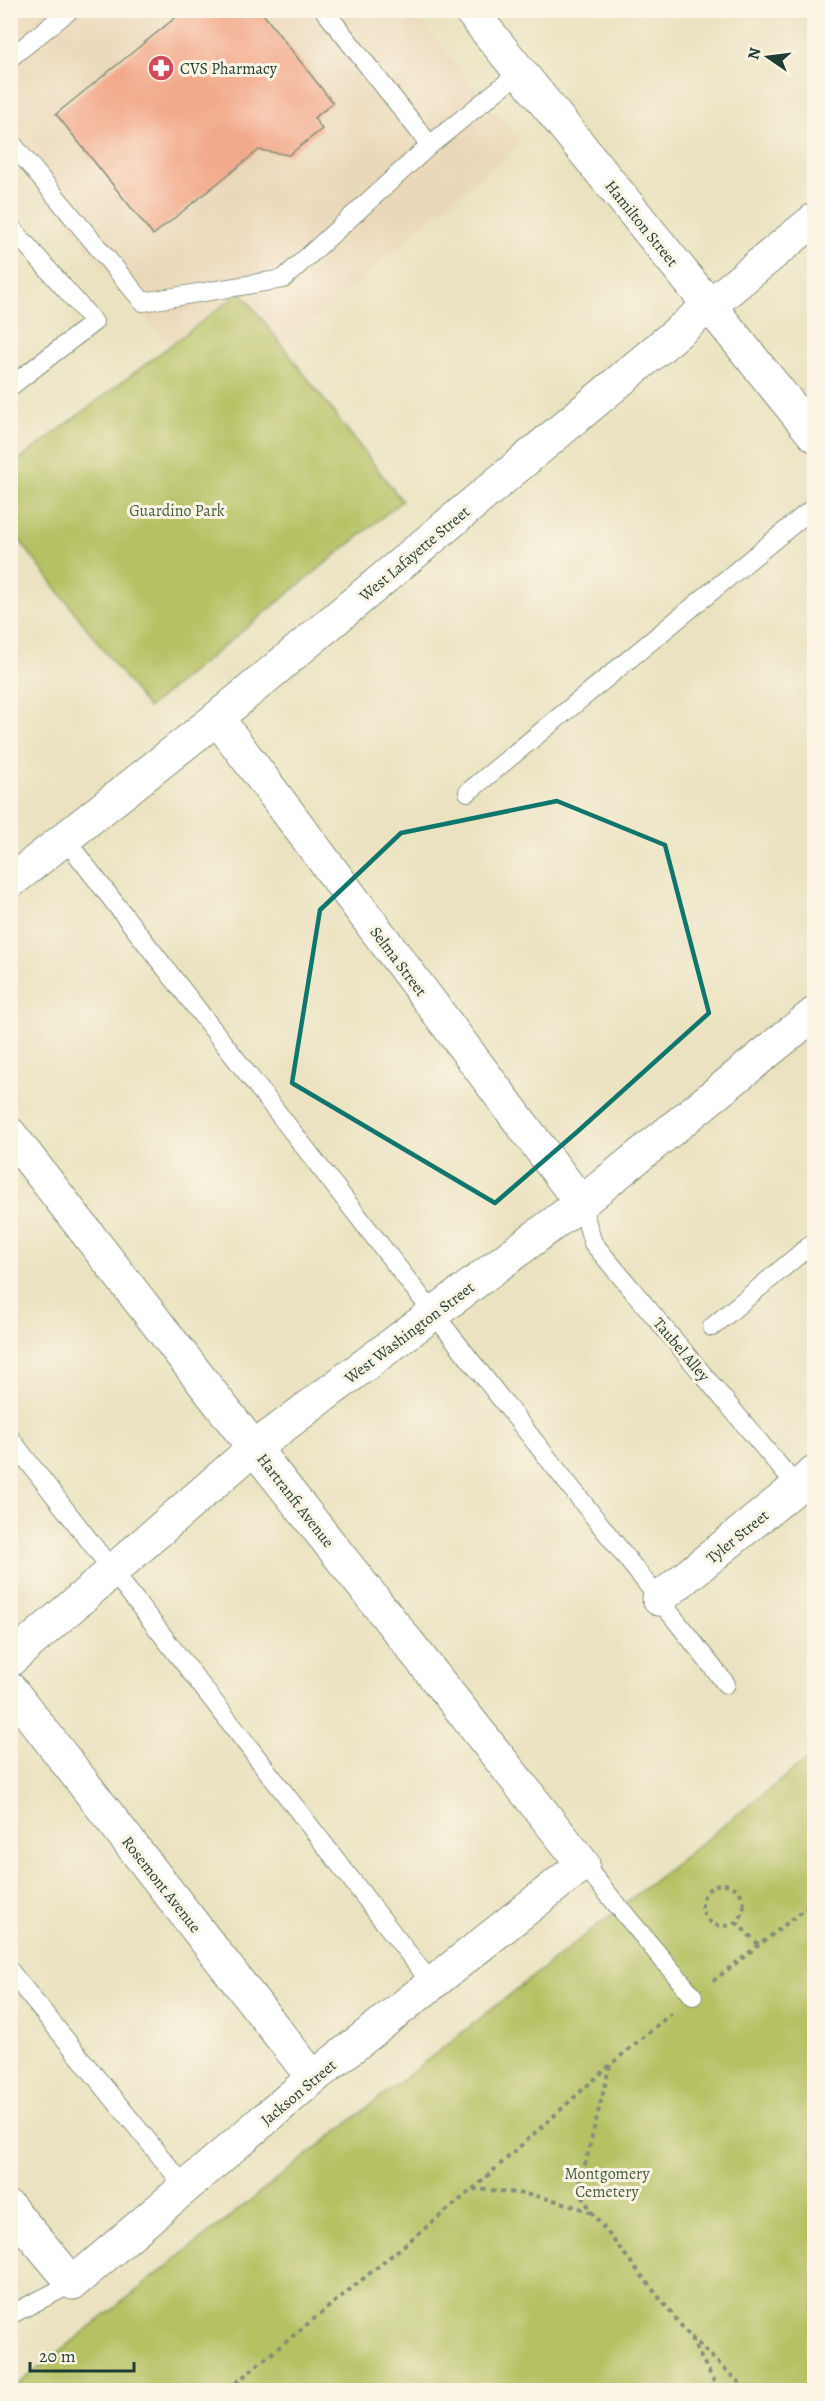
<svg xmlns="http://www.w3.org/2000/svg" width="825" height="2401" font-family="Alegreya,serif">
  <rect width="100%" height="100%" fill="#fcf5e5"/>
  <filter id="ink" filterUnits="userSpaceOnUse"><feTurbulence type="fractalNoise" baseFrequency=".0167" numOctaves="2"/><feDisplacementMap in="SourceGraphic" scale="12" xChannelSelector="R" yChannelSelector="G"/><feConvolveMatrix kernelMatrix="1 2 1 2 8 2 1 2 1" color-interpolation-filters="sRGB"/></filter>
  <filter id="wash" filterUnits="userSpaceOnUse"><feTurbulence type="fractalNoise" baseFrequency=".008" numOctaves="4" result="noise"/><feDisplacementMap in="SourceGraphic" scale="24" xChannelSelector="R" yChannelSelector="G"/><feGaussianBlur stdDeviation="1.35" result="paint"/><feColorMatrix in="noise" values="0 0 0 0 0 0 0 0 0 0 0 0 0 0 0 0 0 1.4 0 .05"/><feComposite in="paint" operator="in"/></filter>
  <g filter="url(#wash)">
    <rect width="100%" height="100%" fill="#eae2c0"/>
    <path fill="#ead8ba" d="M10 11H413L520 142 285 346 241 291 168 346 11 156Z"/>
    <g fill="#b5c163" stroke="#6a7f4c" stroke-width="1.5">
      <path d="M241 292 402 501 148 708 11 529V466Z"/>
      <path d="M814 1754V2390H11Z"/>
    </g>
    <g id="blocks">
      <path fill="#f2a88a" d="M185 10H260L333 103 314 118 322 129 289 155 259 150 153 235 56 114Z"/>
    </g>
  </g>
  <g filter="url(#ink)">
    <use href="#blocks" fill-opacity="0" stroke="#84907a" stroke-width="1.5"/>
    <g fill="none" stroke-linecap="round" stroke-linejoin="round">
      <defs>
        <g id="lane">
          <path d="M10 58 70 10"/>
          <path d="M10 141 143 302 283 279 430 145 324 10"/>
          <path d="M430 145 520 72"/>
          <path d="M10 226 94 322 10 387"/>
          <path d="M468 792 814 507"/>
          <path d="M65 839 434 1314 726 1684"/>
          <path d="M581 1203 593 1243 797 1487"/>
          <path d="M712 1327 814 1242"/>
          <path d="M10 1438 432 1984"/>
          <path d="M583 1864 693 1996"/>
          <path d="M10 1971 186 2188"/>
          <path d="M10 2315 73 2283"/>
        </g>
        <g id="street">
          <path d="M470 10 814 435"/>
          <path d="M217 718 581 1203"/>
          <path d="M10 882 217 718 709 306 814 220"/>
          <path d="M10 1134 254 1448 583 1864 313 2078 73 2283 10 2208"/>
          <path d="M659 1599 814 1473"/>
          <path d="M10 1660 254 1448 581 1203 814 1014"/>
          <path d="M10 1689 313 2078"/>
        </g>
      </defs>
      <use href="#lane" stroke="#84907a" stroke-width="20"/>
      <use href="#street" stroke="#84907a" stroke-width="35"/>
      <g stroke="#84907a" stroke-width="4" stroke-dasharray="4.5 4.5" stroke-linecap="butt">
        <circle cx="723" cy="1905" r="21"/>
        <path d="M736 1922 759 1945"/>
        <path d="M713 1981 814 1902"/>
        <path d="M672 2013 610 2065 579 2189 592 2213 688 2334 719 2390"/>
        <path d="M473 2189C518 2192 550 2196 592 2213"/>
        <path d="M691 2337 747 2390"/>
        <path d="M231 2390 233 2385 473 2189 610 2065"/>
      </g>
      <use href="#lane" stroke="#fff" stroke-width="18"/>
      <use href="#street" stroke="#fff" stroke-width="33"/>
    </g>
  </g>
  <path fill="none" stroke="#0f766e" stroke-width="4.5" stroke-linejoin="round" d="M557 801 665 845 709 1013 577 1132 495 1203 292 1083 320 910 401 833Z"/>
  <defs>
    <symbol id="pharmacy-disc" viewBox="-11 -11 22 22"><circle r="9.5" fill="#d1495b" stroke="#fcf5e5"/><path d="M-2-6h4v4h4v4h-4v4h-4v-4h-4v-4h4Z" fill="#fff"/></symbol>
  </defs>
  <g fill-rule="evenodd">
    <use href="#pharmacy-disc" x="146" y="53" width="30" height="30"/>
  </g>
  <g text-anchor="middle" stroke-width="6" stroke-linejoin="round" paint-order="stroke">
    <g font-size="16" fill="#1f3d34" stroke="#fcf5e5" text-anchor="start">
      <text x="180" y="74">CVS Pharmacy</text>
    </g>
    <g font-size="16" fill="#1f3d34" stroke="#fcf5e5">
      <text transform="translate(642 223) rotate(51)" y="6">Hamilton Street</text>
      <text transform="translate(414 553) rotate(-40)" y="6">West Lafayette Street</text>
      <text transform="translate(399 961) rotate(53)" y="6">Selma Street</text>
      <text transform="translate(409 1332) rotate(-37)" y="6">West Washington Street</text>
      <text transform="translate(682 1349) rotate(50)" y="6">Taubel Alley</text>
      <text transform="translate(296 1500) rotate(52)" y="6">Hartranft Avenue</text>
      <text transform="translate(737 1536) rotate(-39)" y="6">Tyler Street</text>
      <text transform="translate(162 1884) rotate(52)" y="6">Rosemont Avenue</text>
      <text transform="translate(298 2092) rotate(-40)" y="6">Jackson Street</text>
    </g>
    <g font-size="16" fill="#445e40" stroke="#fcf5e5">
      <text x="177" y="516">Guardino Park</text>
      <text x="607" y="2179">Montgomery<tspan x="607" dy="18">Cemetery</tspan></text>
    </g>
  </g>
  <rect width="825" height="2401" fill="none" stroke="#fcf5e5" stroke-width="36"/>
  <g transform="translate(768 57) rotate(284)" stroke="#fcf5e5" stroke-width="4.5" paint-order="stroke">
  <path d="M0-4.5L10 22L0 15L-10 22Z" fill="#1f3d34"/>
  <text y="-9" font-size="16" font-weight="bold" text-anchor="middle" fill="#1f3d34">N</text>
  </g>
  <path d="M30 2362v9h104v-9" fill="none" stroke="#1f3d34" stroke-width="3"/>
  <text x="39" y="2362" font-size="18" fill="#1f3d34" stroke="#fcf5e5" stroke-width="4.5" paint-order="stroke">20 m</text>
</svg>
